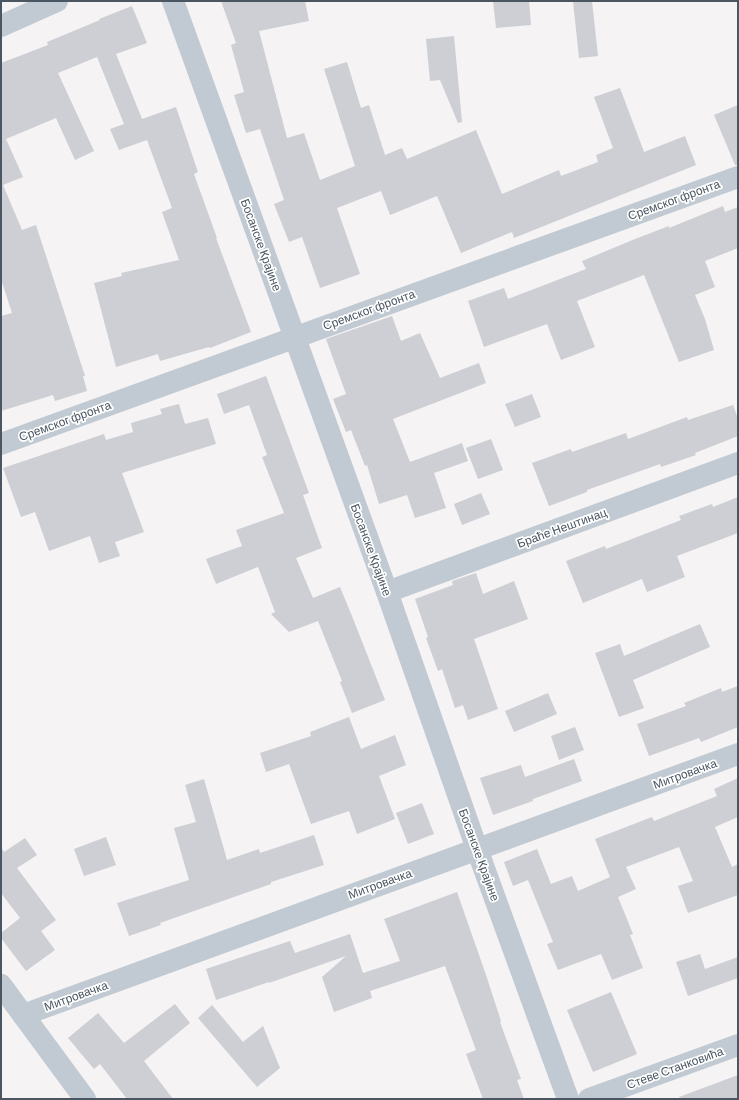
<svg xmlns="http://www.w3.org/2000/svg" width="739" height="1100" font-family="Barlow,sans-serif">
  <rect width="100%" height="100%" fill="#f5f3f3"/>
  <g fill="#cdcfd5">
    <path d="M221 1H305L309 21 259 31 287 138 304 133 320 180 355 166 324 69 347 62 361 108 369 105 385 155 402 148 407 159 476 130 502 194 559 170 561 176 598 162 596 155 613 148 594 97 620 88 644 152 685 136 696 165 514 238 512 232 461 253 437 196 390 215 381 191 337 208 360 274 320 288 302 237 289 242 274 204 284 200 260 129 246 133 234 95 244 92 231 45 236 43Z"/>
    <path d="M493 1H529L531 25 496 28Z"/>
    <path d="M573 1H592L598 56 579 58Z"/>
    <path d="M132 6 147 43 116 54 142 119 176 107 198 172 194 174 217 238H216L251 332 210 348 209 347 160 361 158 354 116 367 94 283 122 276 121 273 179 260 162 212 172 208 147 140 119 150 110 129 124 124 97 57 58 73 94 151 75 160 56 118 6 139 23 177 3 185 22 230 36 225 85 376H83L87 391 55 401 53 395 1 411V316L12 313 1 279V63L48 45 47 42 100 20 99 19Z"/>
    <path d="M454 36 462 122 458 123 440 80 430 81 426 39Z"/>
    <path d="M738 105V165H735L714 115Z"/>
    <path d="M723 206 725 212 738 207V248L705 261 715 287 695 295 705 319 714 350 679 362 644 275 577 301 595 347 561 360 547 324 484 347 468 301 504 288 508 299 586 269 582 261 635 239 669 226V228Z"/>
    <path d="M392 316 401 341 420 333 440 378 479 363 486 383 393 419 410 462 462 443 468 461 434 473 446 508 415 518 407 495 379 504 367 465 365 466 351 430 346 432 333 399 346 394 326 339Z"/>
    <path d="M266 376 309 493 303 495 322 548 296 558 313 598 340 587 352 616 385 700 352 713 340 682 342 681 318 621 289 632 271 614 275 612 258 567 216 584 206 559 242 546 236 530 284 513 262 457 267 455 249 405 224 414 217 394Z"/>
    <path d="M532 394 541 417 515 427 505 404Z"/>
    <path d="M179 404 185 424 208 418 216 444 122 473 144 532 115 542 120 556 99 563 90 536 49 551 35 512 21 517 3 468 104 434 106 440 133 432 131 423 162 414 160 409Z"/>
    <path d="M733 405 738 419V436L695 453 696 455 661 467 660 464 587 490V492L549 506 532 463 571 449 572 452 626 433 628 439 687 417 688 420Z"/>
    <path d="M491 439 503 470 478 479 466 448Z"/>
    <path d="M481 493 490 514 462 525 454 504Z"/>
    <path d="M738 497V533L677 556 685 577 647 592 642 579 583 603 566 561 605 546 606 549 681 520 679 516 712 504 713 507Z"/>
    <path d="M476 573 483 594 514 581 528 619 474 639 498 709 468 720 463 705 455 708 442 669 438 671 426 638 428 637 415 599 453 585 452 581Z"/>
    <path d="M700 624 710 647 633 680 644 708 619 717 595 653 620 644 624 656Z"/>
    <path d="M738 686V727L701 742 699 738 649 756 637 724 686 706 684 703 721 688 722 692Z"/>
    <path d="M548 693 557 714 514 732 505 711Z"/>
    <path d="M349 717 361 749 395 735 406 765 379 776 395 819 357 834 349 811 311 824 289 764 266 772 260 753 311 736 310 732Z"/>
    <path d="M575 727 584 750 559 760 551 736Z"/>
    <path d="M574 759 582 781 533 799V801L493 815 480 778 521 765 525 777Z"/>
    <path d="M738 778V817L715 827 732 867 738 864V895L688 913 678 886 693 881 679 847 626 867 636 889 618 897 633 934 630 935 643 968 612 980 601 954 558 970 547 944 553 942 528 880 513 886 504 862 537 849 551 884 572 876 578 891 610 877 595 839 652 817 654 821 717 796 714 789Z"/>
    <path d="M204 779 227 860 259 849 260 853 314 835 324 865 271 882V884L160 923 161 925 129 936 117 903 189 880 174 828 196 822 185 785Z"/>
    <path d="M422 803 434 834 408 844 396 813Z"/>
    <path d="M106 837 116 865 84 876 74 849Z"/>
    <path d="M25 838 37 855 17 868 56 920 41 931 55 950 26 971 1 938V933L20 918 1 893V847L4 852Z"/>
    <path d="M457 892 486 975 501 1021 500 1022 521 1079 517 1080 524 1099H483L466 1054 476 1050 445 966 370 991 372 998 334 1012 322 977 346 956 269 983V982L216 1000 206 969 290 941 295 953 350 934 363 973 400 961 384 919Z"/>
    <path d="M700 954 705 969 738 957V978L688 996 676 962Z"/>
    <path d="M611 992 637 1054 593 1072 567 1010Z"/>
    <path d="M175 1004 190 1023 144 1061 173 1099H127L100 1064 94 1069 68 1038 98 1013 124 1043Z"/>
    <path d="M212 1005 243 1042 263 1026 280 1068 257 1087 198 1018Z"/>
    <path d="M738 1075V1099H680L679 1097Z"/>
  </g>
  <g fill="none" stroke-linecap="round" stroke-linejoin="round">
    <g stroke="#c1cad2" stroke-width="22">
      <path d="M173 1 387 592 477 849 568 1099"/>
      <path d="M1 26 57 1"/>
      <path d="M1 444 738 177"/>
      <path d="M387 592 738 463"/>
      <path d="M1 985 85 1099"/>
      <path d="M23 1015 738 754"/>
      <path d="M589 1099 738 1045"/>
    </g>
  </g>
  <g text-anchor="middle" stroke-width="3.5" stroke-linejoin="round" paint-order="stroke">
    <g font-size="12" fill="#4a5661" stroke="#fff">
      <text transform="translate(674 200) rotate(-20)" y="4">Сремског фронта</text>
      <text transform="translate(261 245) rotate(70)" y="4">Босанске Крајине</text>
      <text transform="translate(369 310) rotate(-20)" y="4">Сремског фронта</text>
      <text transform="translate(65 421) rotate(-20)" y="4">Сремског фронта</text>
      <text transform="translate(562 528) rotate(-20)" y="4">Браће Нештинац</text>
      <text transform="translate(371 550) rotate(70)" y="4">Босанске Крајине</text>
      <text transform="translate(685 774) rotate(-20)" y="4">Митровачка</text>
      <text transform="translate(479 855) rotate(70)" y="4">Босанске Крајине</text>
      <text transform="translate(380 884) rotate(-20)" y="4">Митровачка</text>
      <text transform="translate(76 996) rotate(-20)" y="4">Митровачка</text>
      <text transform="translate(675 1068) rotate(-20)" y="4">Стеве Станковића</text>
    </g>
  </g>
  <rect width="739" height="1100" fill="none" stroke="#4a5661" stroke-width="4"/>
</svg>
